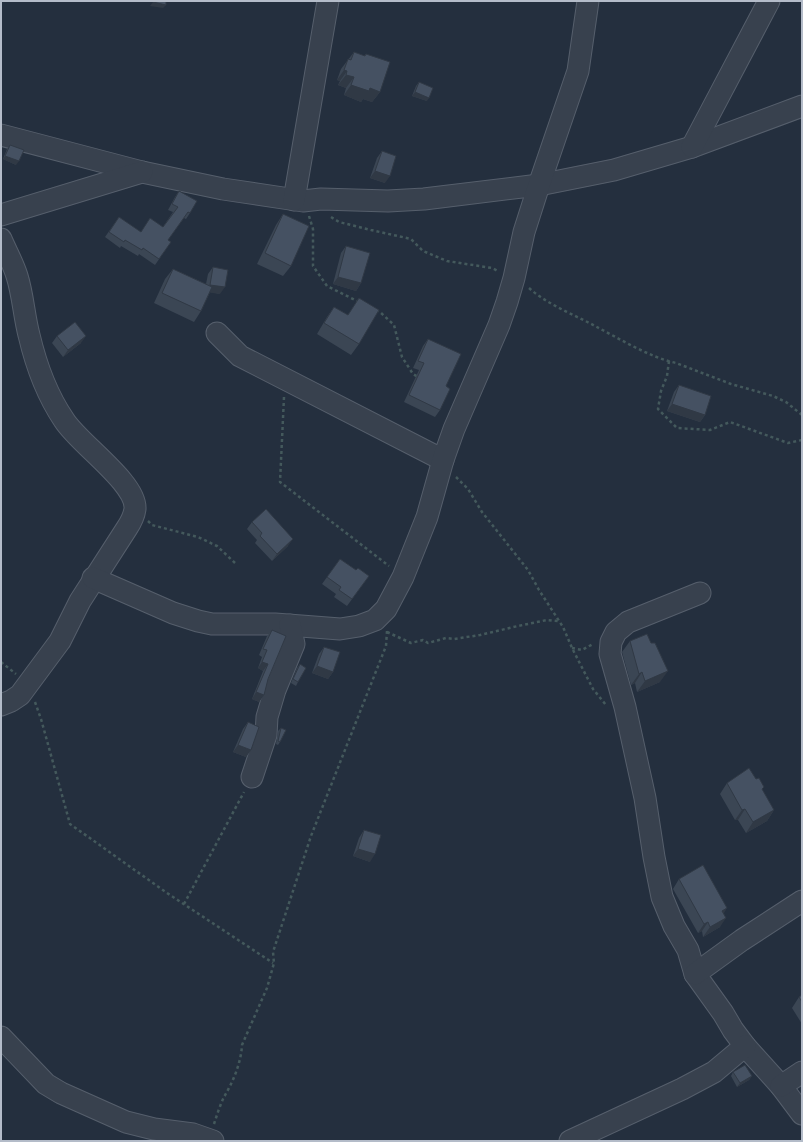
<svg xmlns="http://www.w3.org/2000/svg" width="803" height="1142" font-family="Roboto,sans-serif">
  <rect width="100%" height="100%" fill="#242f3e"/>
  <g fill="none" stroke-linecap="round" stroke-linejoin="round">
    <defs>
      <g id="minor">
        <path d="M1 135 142 172 223 189 303 201 321 199 388 201 424 199 539 185 614 170 692 147 802 106"/>
        <path d="M692 147 769 1"/>
        <path d="M294 200 328 1"/>
        <path d="M1 215 142 172"/>
        <path d="M1 239C6 251 13 263 17 276 23 295 24 316 29 335 36 365 47 395 64 420 78 443 137 483 135 509 134 516 131 522 127 528L80 601 60 641 20 695 11 701 1 705"/>
        <path d="M217 333 240 356 443 460"/>
        <path d="M93 578 173 613 198 621 212 624H275L340 629 359 626 375 620 386 609 403 577 427 517 443 460 454 429 499 325 507 302 514 278 524 232 539 185 578 71 588 1"/>
        <path d="M700 593 628 622 616 632 611 642 610 654 625 707 645 798 654 857 662 897 674 926 688 950 695 974 723 1013 733 1030 745 1046 781 1086 802 1114"/>
        <path d="M252 777 266 735 267 717 275 690 294 644 290 625"/>
        <path d="M695 974 742 940 802 901"/>
        <path d="M1 1037 46 1084 61 1093 126 1122 154 1129 193 1134 213 1141"/>
        <path d="M781 1086 802 1072"/>
        <path d="M570 1141 682 1089 714 1072 745 1046"/>
      </g>
    </defs>
    <use href="#minor" stroke="#565f6c" stroke-width="23"/>
    <g stroke="#44595c" stroke-width="2.5" stroke-dasharray="3 3" stroke-linecap="butt">
      <path d="M309 216 313 229V266L327 286 359 302"/>
      <path d="M331 217 339 222 371 230 411 239 423 251 447 261 492 268 498 271"/>
      <path d="M529 288C548 305 573 314 595 326 620 339 649 357 676 363L731 384 773 396 786 402 802 415"/>
      <path d="M376 310 380 312 394 325 402 357 413 374 418 377"/>
      <path d="M669 361 667 376 661 391 658 409 677 428 710 430 730 422 788 443 802 440"/>
      <path d="M284 397 280 482 389 566"/>
      <path d="M456 477 468 489 482 512 528 570 539 590 563 627 572 648 593 689 606 705"/>
      <path d="M148 521 152 525 198 537 217 546 235 563"/>
      <path d="M387 632 411 643 423 640 428 643 446 638 454 639 480 635 518 626 547 620 558 621"/>
      <path d="M572 648 582 650 593 644"/>
      <path d="M1 662 16 674"/>
      <path d="M35 702 41 719 70 824 167 893 273 963"/>
      <path d="M184 904 244 792"/>
      <path d="M214 1124C217 1115 220 1105 224 1097 233 1082 241 1063 242 1045L267 988 274 963 273 952 311 836 386 646 387 631"/>
    </g>
    <use href="#minor" stroke="#38414e" stroke-width="21"/>
  </g>
  <g fill="#3b4654">
    <path d="M354 52 364 56 366 54 380 92 372 102 363 99 361 102 344 95 346 88 338 85 340 81 337 80 341 69Z"/>
    <path d="M419 82 427 101 412 96 416 86Z"/>
    <path d="M10 145 16 165 3 159 7 149Z"/>
    <path d="M382 151 385 183 370 178 377 158Z"/>
    <path d="M179 191 190 213 186 219 184 218 168 240 171 242 155 265 139 254 138 256 121 246 120 248 105 237 119 217 140 232 163 227 173 212 168 210 175 197Z"/>
    <path d="M283 214 291 266 283 276 257 264 276 225Z"/>
    <path d="M346 246 361 283 356 291 333 284 341 253Z"/>
    <path d="M213 267 220 294 210 292 201 311 194 322 154 303 165 279 173 269 206 284 208 274Z"/>
    <path d="M359 298V344L351 355 317 334 327 317 334 307 348 315Z"/>
    <path d="M57 336 81 343 63 357 52 343Z"/>
    <path d="M428 339 446 386 440 410 435 417 404 402 419 370 413 368 423 346Z"/>
    <path d="M679 385 705 415 700 422 667 411 674 392Z"/>
    <path d="M252 522 288 546 272 561 255 543 257 540 247 529Z"/>
    <path d="M340 559 356 570 369 576 347 606 334 597 336 594 322 584Z"/>
    <path d="M272 630 268 679 264 695 259 702 252 699 263 671 258 668 262 657 259 655 267 636Z"/>
    <path d="M630 641 660 682 637 692 635 683 631 685 622 652Z"/>
    <path d="M324 647 333 672 328 679 312 673 319 654Z"/>
    <path d="M300 664 298 682 296 686 291 683 297 668Z"/>
    <path d="M248 722 251 750 246 757 233 752 243 729Z"/>
    <path d="M281 728 280 742 278 745 276 744 278 731Z"/>
    <path d="M756 779 764 787 762 789 774 810 767 821 746 833 738 820H735L720 794 727 783Z"/>
    <path d="M364 830 370 862 353 856 359 838Z"/>
    <path d="M679 879 724 913 720 927 703 937 702 931 698 933 673 889Z"/>
    <path d="M802 995V1024L792 1008 799 997Z"/>
    <path d="M733 1072 752 1076 749 1080 737 1087 731 1076Z"/>
  </g>
  <g fill="#303945">
    <path d="M153 2 166 5 163 8 150 6Z"/>
    <path d="M344 70 347 71 340 81 337 80Z"/>
    <path d="M346 75 354 77 346 88 338 85Z"/>
    <path d="M351 85 370 88 380 92 372 102 363 99 361 102 344 95Z"/>
    <path d="M415 92 429 98 427 101 412 96Z"/>
    <path d="M5 156 19 161 16 165 3 159Z"/>
    <path d="M375 171 390 176 385 183 370 178Z"/>
    <path d="M338 277 361 283 356 291 333 284Z"/>
    <path d="M210 285 225 287 220 294 205 292Z"/>
    <path d="M86 336 81 343 63 357 68 350Z"/>
    <path d="M672 404 705 415 700 422 667 411Z"/>
    <path d="M293 539 288 546 272 561 277 554Z"/>
    <path d="M262 662 268 664 263 671 258 668Z"/>
    <path d="M317 666 333 672 328 679 312 673Z"/>
    <path d="M668 671 660 682 637 692 645 681Z"/>
    <path d="M642 672 635 683 631 685 639 674Z"/>
    <path d="M256 692 264 695 259 702 252 699Z"/>
    <path d="M238 745 251 750 246 757 233 752Z"/>
    <path d="M745 809 738 820H735L742 810Z"/>
    <path d="M774 810 767 821 746 833 753 822Z"/>
    <path d="M358 849 375 854 370 862 353 856Z"/>
    <path d="M727 908 721 918 722 911Z"/>
    <path d="M726 918 720 927 703 937 710 927Z"/>
    <path d="M708 922 702 931 698 933 704 924Z"/>
    <path d="M752 1076 749 1080 737 1087 740 1083Z"/>
  </g>
  <g fill="#455162" stroke="#303945">
    <path d="M153 1H166V5L153 2Z"/>
    <path d="M354 52 365 56 366 54 390 62 380 92 370 88 369 91 351 85 354 77 346 75 347 71 344 70 348 59 351 60Z"/>
    <path d="M419 82 433 88 429 98 415 92Z"/>
    <path d="M10 145 24 150 19 161 5 156Z"/>
    <path d="M382 151 396 156 390 176 375 171Z"/>
    <path d="M179 191 197 201 190 213 188 212 168 240 171 242 159 259 143 248 142 250 125 240 124 242 109 232 119 217 141 232 150 218 163 227 178 207 172 204Z"/>
    <path d="M283 214 309 226 291 266 265 253Z"/>
    <path d="M346 246 370 253 361 283 338 277Z"/>
    <path d="M213 267 228 270 225 287 210 285Z"/>
    <path d="M173 269 212 287 201 311 162 293Z"/>
    <path d="M359 298 379 310 359 344 324 323 334 307 348 315Z"/>
    <path d="M75 322 86 336 68 350 57 336Z"/>
    <path d="M428 339 461 354 446 386 450 389 440 410 409 395 424 363 418 361Z"/>
    <path d="M679 385 711 396 705 415 672 404Z"/>
    <path d="M266 509 293 539 277 554 260 536 262 533 252 522Z"/>
    <path d="M340 559 356 570 358 568 369 576 352 599 339 590 341 587 327 577Z"/>
    <path d="M272 630 286 636 268 679 264 695 256 692 268 664 262 662 267 650 263 649Z"/>
    <path d="M647 634 651 643H655L668 671 645 681 642 672 639 674 630 641Z"/>
    <path d="M324 647 340 652 333 672 317 666Z"/>
    <path d="M300 664 306 668 298 682 293 679Z"/>
    <path d="M248 722 259 727 251 750 238 745Z"/>
    <path d="M281 728 286 730 280 742 278 741Z"/>
    <path d="M749 768 756 779 759 778 764 787 762 789 774 810 753 822 745 809 742 810 727 783Z"/>
    <path d="M364 830 381 835 375 854 358 849Z"/>
    <path d="M703 865 727 908 722 911 726 918 710 927 708 922 704 924 679 879Z"/>
    <path d="M802 995V1002L799 997Z"/>
    <path d="M745 1065 752 1076 740 1083 733 1072Z"/>
  </g>
  <rect width="803" height="1142" fill="none" stroke="#b4bcc9" stroke-width="4"/>
</svg>
